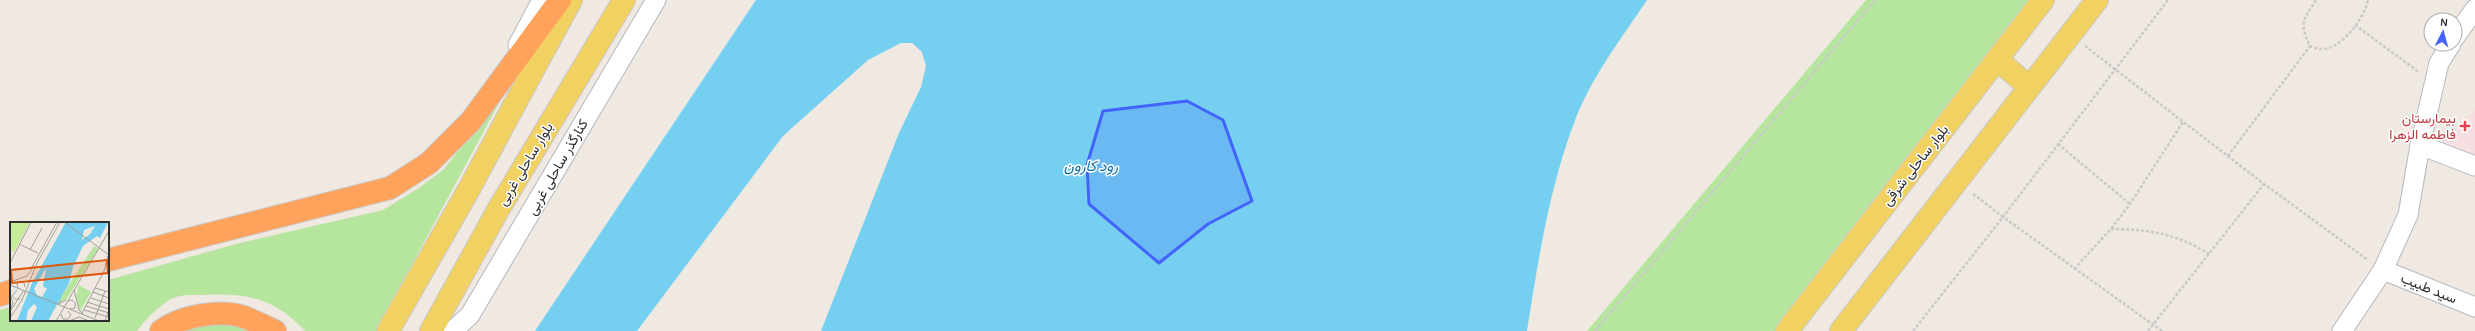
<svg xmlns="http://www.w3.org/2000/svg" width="2475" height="331" font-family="Karla,Vazirmatn,sans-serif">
  <rect width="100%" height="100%" fill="#efe9e1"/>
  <path fill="#f5dfe0" d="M2475 110V158L2436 143Z"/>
  <g fill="#b6e59e">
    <path d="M1866 0H2044L1788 331H1587Z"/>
    <path d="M505 92 376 331H305C274 298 248 293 204 295 194 295 182 294 173 298 160 304 145 320 137 331H0V310L11 307V320H108V280L236 244 383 210 419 188 444 169Z"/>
    <path d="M214 316 269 331H172Z"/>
  </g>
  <path fill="#75cff0" d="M756 0H1647C1621 39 1590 79 1574 123 1549 189 1538 261 1527 331H821L899 133 921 87 926 66 922 52 912 43H901L868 60 783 136 637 331H535Z"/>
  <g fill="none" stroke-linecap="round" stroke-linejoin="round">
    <defs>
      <g id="minor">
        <path d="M2455 37 2475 9"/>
        <path d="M518 45 542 0"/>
        <path d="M2420 145 2475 166"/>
        <path d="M2383 270 2475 307"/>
        <path d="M453 331 470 315 656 0"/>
        <path d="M2342 331 2383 270 2408 215 2420 145 2439 63 2451 44"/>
      </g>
      <g id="major">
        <path d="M1997 59 2029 87"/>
        <path d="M388 331 468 191 571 0"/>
        <path d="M431 331 498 210 624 0"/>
        <path d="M1787 331 2043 0"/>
        <path d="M1841 331 2097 0"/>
      </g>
      <g id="highway">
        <path d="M108 260 390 188 429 163 471 121 560 0"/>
        <path d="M0 295 11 291"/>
        <path d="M161 331C180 316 220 309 244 317 254 321 265 326 275 331"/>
      </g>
    </defs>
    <use href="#minor" stroke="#b4b7c1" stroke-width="21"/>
    <use href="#major" stroke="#c9c9c9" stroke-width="24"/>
    <use href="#highway" stroke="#c9c9c9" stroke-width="24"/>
    <g stroke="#c9c9c9" stroke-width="2.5" stroke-dasharray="3 2" stroke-linecap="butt">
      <path d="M2316 0C2303 20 2299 23 2310 46 2313 47 2318 49 2322 49 2341 50 2365 17 2368 0"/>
      <path d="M2355 25 2419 72"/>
      <path d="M2085 46 2264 184 2368 260"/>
      <path d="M2058 144 2130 204"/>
      <path d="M2228 156 2310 46"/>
      <path d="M2111 229C2148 229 2178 234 2209 254"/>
      <path d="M2074 269 2111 229 2130 204 2183 122"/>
      <path d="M1595 331 1875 0"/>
      <path d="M1913 331 2003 217 1972 193"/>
      <path d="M2148 331 2264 184"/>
      <path d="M2162 331 2003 217 2168 0"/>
    </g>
    <use href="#minor" stroke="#fff" stroke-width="19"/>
    <use href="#major" stroke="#f2d163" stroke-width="22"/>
    <use href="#highway" stroke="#ffa35c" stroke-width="22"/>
  </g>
  <path fill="#4264fb" fill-opacity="0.2" stroke="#4264fb" stroke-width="3" stroke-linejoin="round" d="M1187 101 1223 120 1252 201 1208 224 1159 263 1089 204 1087 165 1103 111Z"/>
  <path fill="#e0444e" stroke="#fff" stroke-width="1.5" d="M2463 120h4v4h4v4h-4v4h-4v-4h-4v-4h4z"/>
  <g text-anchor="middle" stroke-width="3" stroke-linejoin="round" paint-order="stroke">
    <g font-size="14" fill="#be3a42" stroke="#fff" text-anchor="end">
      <text x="2456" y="123">بیمارستان<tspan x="2456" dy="16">فاطمه الزهرا</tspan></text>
    </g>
    <g font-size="14" fill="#2e2e2e" stroke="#fff">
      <text transform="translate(525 164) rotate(-59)" y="5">بلوار ساحلی غربی</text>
      <text transform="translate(1915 165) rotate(-52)" y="5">بلوار ساحلی شرقی</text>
      <text transform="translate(557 167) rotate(-60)" y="5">کنارگذر ساحلی غربی</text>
      <text transform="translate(2429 288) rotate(22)" y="5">سید طبیب</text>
    </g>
    <g font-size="15" font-style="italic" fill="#0d6fa3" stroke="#fff">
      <text x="1091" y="171">رود کارون</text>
    </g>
  </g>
  <g transform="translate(10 222)">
    <rect width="99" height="99" fill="#efe9e1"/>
    <path d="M84 24 88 27 56 78 47 81ZM69 63 81 70 70 89 66 75Z" fill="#b6e59e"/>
    <path d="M0 0H20L4 30 0 28Z" fill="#c9ec9a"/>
    <path d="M56 0H98L90 16 87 14 73 24 63 45 59 61 38 99H21L27 85 24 82 18 88 16 99H7L22 61ZM85 4 80 12 72 18 74 8ZM36 46 33 64 37 67 32 75 27 73 24 67Z" fill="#75cff0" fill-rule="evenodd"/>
    <path fill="none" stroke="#a29e99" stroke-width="1" d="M54 0 99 33M9 22 28 31M20 28 32 6M0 41 21 0M22 45 47 0M0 60 17 54 24 44M0 63 89 99M8 66 7 62 10 59 14 61 15 65M85 66 99 70M7 68 2 74 5 77H10M64 68 69 88 73 92M83 70 99 76M0 72 3 81 0 89M81 76 99 82M51 79 48 82 56 78M58 79 62 78 65 81V86L60 87M77 80 99 87M76 84 99 91M1 88 14 68M74 88 99 95M72 91 94 49 98 34M51 92 53 97H58L61 93 58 89M0 96 12 78 27 41 50 0M85 96 95 69M46 99 99 9M59 99 69 95 79 99M95 99 99 87"/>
    <path fill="#df570e" fill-opacity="0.15" stroke="#df570e" stroke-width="2" d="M97 38 98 51 2 61 1 48Z"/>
    <rect width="99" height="99" fill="none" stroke="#2e2e2e" stroke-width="2"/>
  </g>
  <g transform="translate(2443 32) rotate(6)"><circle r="19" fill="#ffffff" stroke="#ababab"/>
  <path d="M0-3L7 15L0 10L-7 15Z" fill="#4264fb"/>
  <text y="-6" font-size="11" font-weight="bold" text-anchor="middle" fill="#2e2e2e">N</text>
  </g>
</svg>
